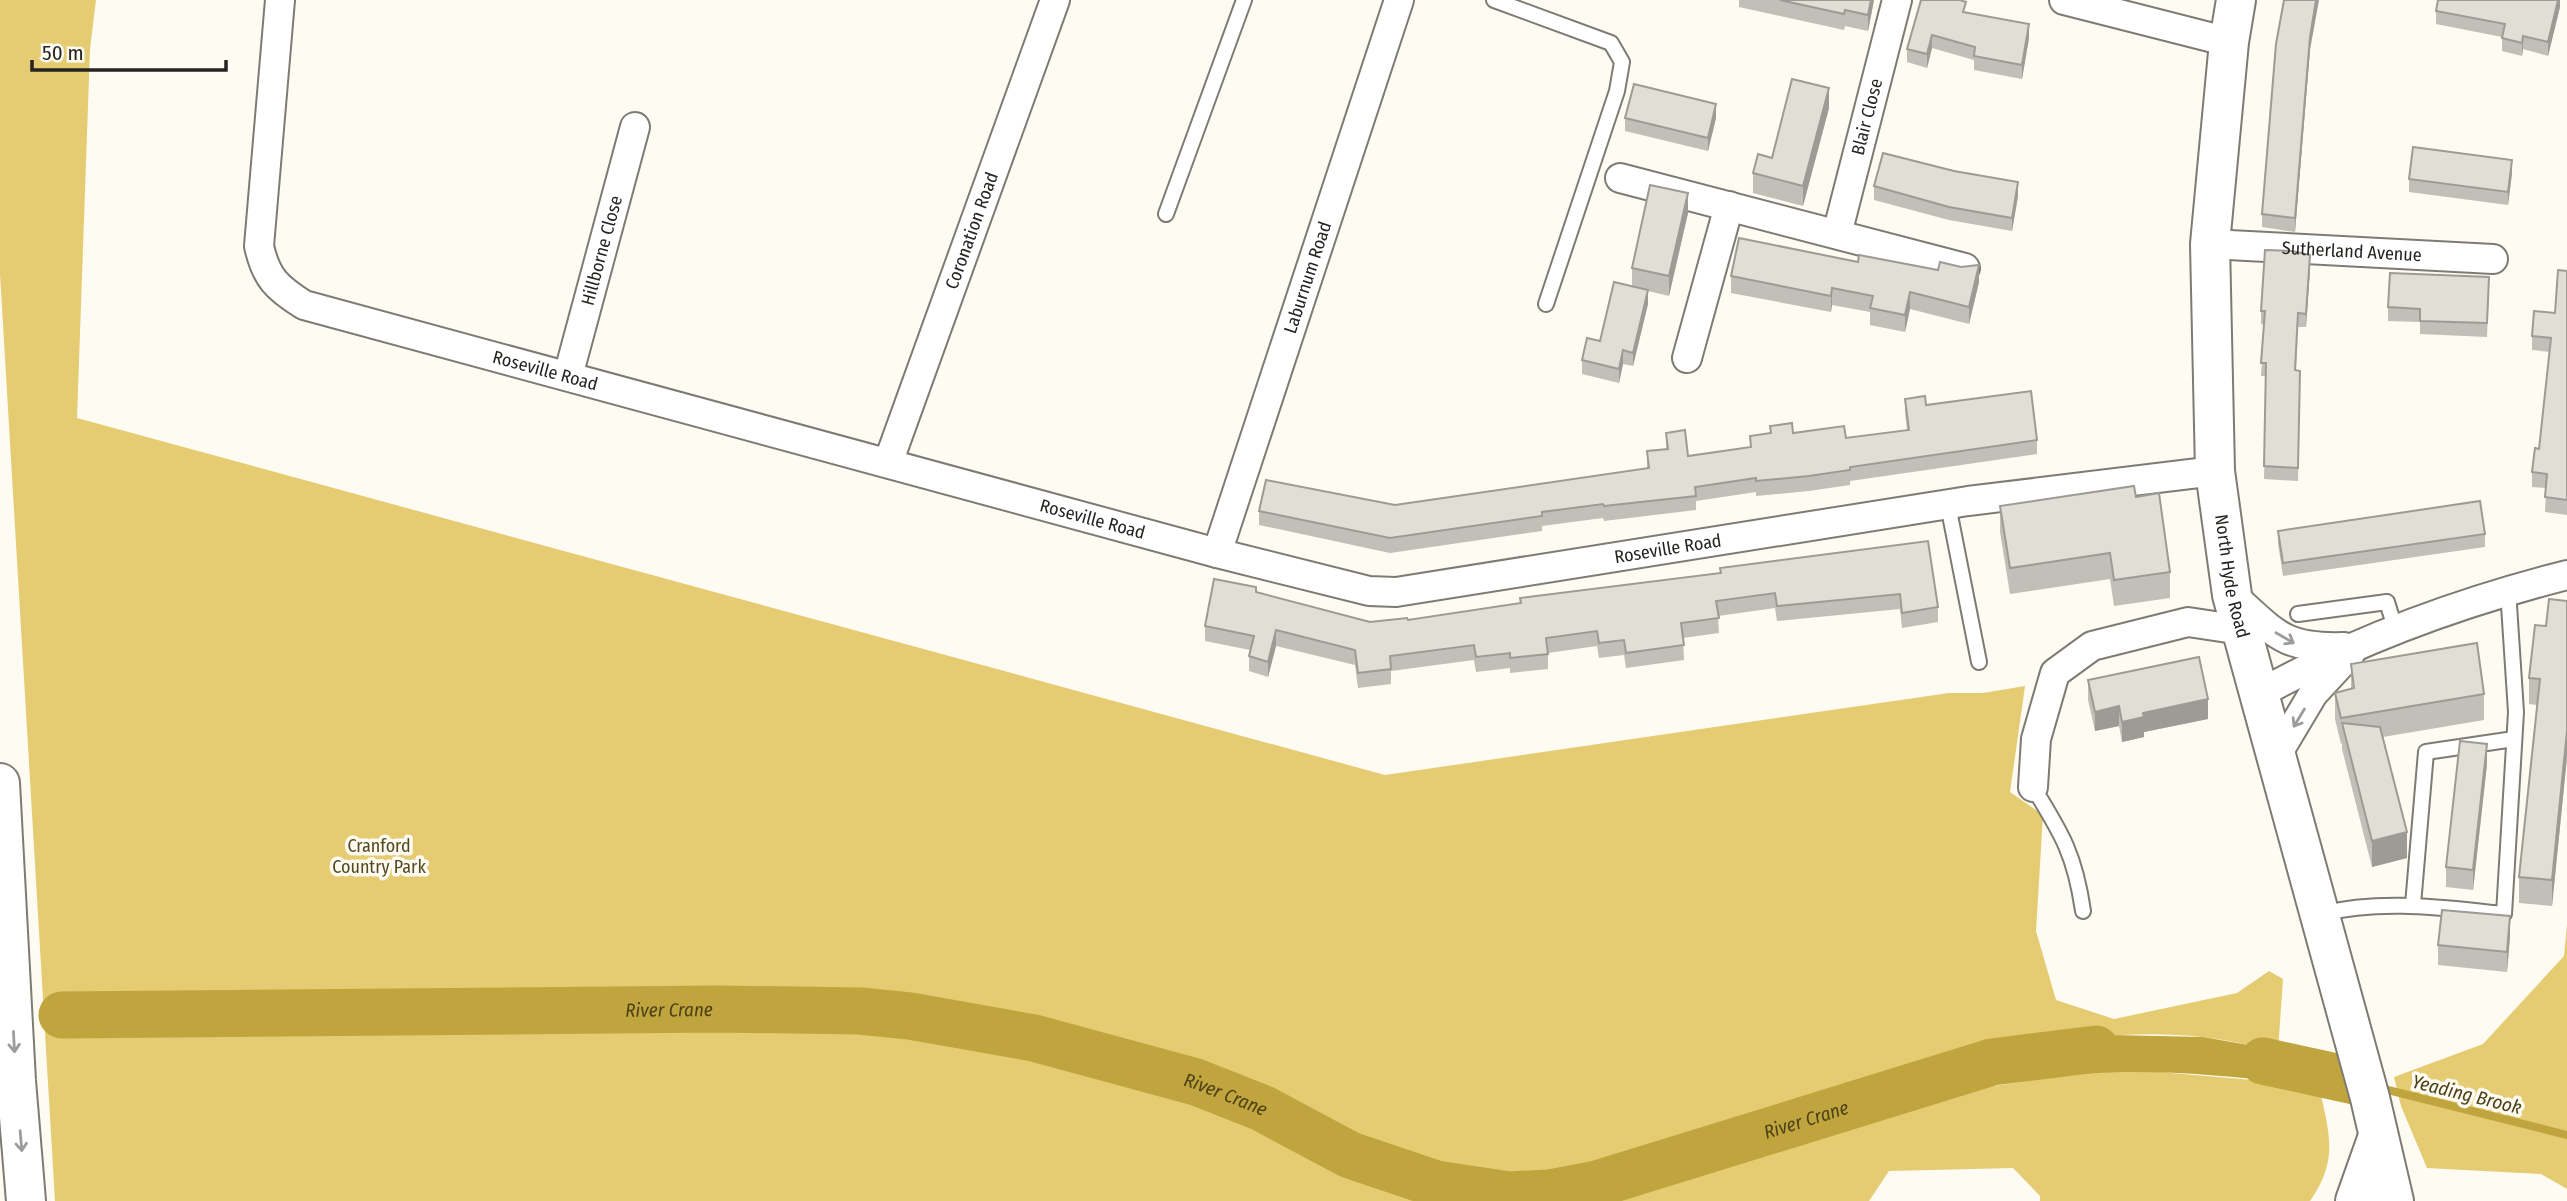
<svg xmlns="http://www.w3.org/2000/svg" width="2567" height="1201" font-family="'Fira Sans Condensed',sans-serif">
  <rect width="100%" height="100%" fill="#fefbf2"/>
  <g fill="#e5cb71">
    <path d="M0 0H96L90 49 77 418 1385 775 1949 693H1983L2025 686 2010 792 2043 815 2036 931 2056 1000 2114 1019 2237 993 2269 971 2283 979 2278 1051C2253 1046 2228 1040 2203 1037 2126 1029 2049 1040 1974 1057L1553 1184 1503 1183 1427 1167 1365 1148 1357 1176 1391 1192 1448 1201H55L0 274Z"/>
    <path d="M2567 925V1189L2541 1174 2427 1168 2401 1106 2394 1077 2483 1044 2564 956Z"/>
    <path d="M2148 1071 2299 1084 2320 1091C2330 1136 2338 1161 2310 1201H2040V1196L2013 1168 1889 1171 1869 1201H1599L1981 1088 2086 1072Z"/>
  </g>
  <path fill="#c0a43e" d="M2111 1035 2203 1037 2323 1058 2331 1088C2233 1076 2134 1064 2036 1079L2029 1045Z"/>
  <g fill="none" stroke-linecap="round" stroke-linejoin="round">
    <path stroke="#c0a43e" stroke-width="8" d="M2380 1088 2567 1135"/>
    <g stroke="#c0a43e" stroke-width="47">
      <path id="s1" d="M62 1015 718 1009 860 1011 910 1016 1034 1038 1196 1082 1262 1108 1350 1155 1436 1184 1509 1195 1549 1193 1597 1184 1992 1062 2096 1049"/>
      <path d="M2263 1061 2359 1082"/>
    </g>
    <defs>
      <g id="lane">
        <path d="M1494 0 1611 43 1622 62 1617 91 1546 304"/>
        <path d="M1166 214 1244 0"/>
        <path d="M1948 505 1979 662"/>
        <path d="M2298 614 2387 602 2396 631"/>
        <path d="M2033 787C2062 834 2075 855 2083 911"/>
        <path d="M2413 905 2426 752 2514 739"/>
        <path d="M2321 914C2382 899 2443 908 2504 914L2516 712 2508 590"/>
      </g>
      <g id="street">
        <path id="s2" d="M280 0 259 246C266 278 277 288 304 305L1217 553 1369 591 1396 592 1968 501 2215 471"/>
        <path d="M2064 0 2229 42"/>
        <path d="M1620 178 1965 268"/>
        <path id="s3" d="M1837 234 1897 0"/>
        <path id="s4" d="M2210 244 2493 259"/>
        <path d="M1687 358 1729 206"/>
        <path id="s5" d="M568 376 635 127"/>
        <path id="s6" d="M888 463 1055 0"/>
        <path id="s7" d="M1217 553 1399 0"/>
        <path d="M2232 595C2276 634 2283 649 2344 647"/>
        <path d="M2259 694C2354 641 2461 602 2567 575"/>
        <path d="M2276 756 2313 694 2350 654"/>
        <path d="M2033 787 2036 739 2055 673 2092 646 2188 622 2241 630"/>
      </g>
      <g id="primary">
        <path id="s8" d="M2236 0 2229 42 2210 244 2215 471 2232 595 2370 1098 2394 1201"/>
        <path d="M2355 1201 2378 1136"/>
      </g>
      <path id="highway" d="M0 783 16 1081 26 1201"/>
    </defs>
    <use href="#lane" stroke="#7d7b73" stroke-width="18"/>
    <use href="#street" stroke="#7d7b73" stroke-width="32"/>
    <use href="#primary" stroke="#7d7b73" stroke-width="42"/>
    <use href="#highway" stroke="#7d7b73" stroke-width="42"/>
    <use href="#lane" stroke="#fff" stroke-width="14"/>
    <use href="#street" stroke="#fff" stroke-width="28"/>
    <use href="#primary" stroke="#fff" stroke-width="38"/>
    <use href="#highway" stroke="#fff" stroke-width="38"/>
  </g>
  <g fill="#c1bfb7">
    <path d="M1739 0H1874L1868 31 1845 26 1844 30 1739 7Z"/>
    <path d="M2560 0V7L2548 56 2523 49 2522 56 2502 51V37L2436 24V11Z"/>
    <path d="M1966 12 2029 38 2022 79 1974 70V60L1932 48 1927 68 1907 62V49Z"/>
    <path d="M2310 50 2295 232 2262 227V214Z"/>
    <path d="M1829 108 1803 206 1753 193V173Z"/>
    <path d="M1625 118H1716L1708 151 1625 131Z"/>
    <path d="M1954 171 2018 196 2012 231 1949 220 1874 200V186Z"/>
    <path d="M2512 173 2508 205 2409 192V179Z"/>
    <path d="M1688 213 1669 296 1648 291V304L1633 366 1623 364 1619 383 1582 374V360L1600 341 1632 286V268Z"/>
    <path d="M1858 262 1979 282 1969 324 1910 309 1905 332 1870 325V312L1832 305 1831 312 1731 293V276Z"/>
    <path d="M2310 269 2306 327H2298L2296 370 2300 371 2298 481 2264 479 2266 376H2261L2264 325 2261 324V311Z"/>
    <path d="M2567 271V515L2545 512 2546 488 2532 487V472L2539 449 2550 352 2532 350V336L2555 313Z"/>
    <path d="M2489 290 2487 337 2420 334V322L2388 321V307Z"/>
    <path d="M1905 399 2037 440V454L1850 481V485L1809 491 1756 496V492L1696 501V510L1604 521 1603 518 1542 526V531L1390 553 1259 525V511L1395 505 1647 468V451L1666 449V433L1688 456 1750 447V436L1770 433V426L1793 433 1846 438 1907 430 1905 413Z"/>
    <path d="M2136 497 2170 572V598L2114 606 2110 579 2010 594 2000 532V506Z"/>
    <path d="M2278 531 2485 534V547L2283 576 2278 544Z"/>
    <path d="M1928 541 1938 607V622L1902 628 1900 609 1777 621 1775 608 1718 616 1719 633 1683 638 1684 660 1626 668 1624 655 1599 658 1597 646 1548 653V669L1510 673V668L1476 672 1474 660 1391 671V684L1358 688 1355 665 1276 646 1268 677 1249 671V656L1250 650 1205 641V626L1256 592 1370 622 1408 620 1520 603V598L1720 573V568Z"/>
    <path d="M2567 601V757L2552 906 2519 903V877L2537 705 2529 704V678L2546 626Z"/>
    <path d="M2351 664 2484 694V720L2383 737 2407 858 2372 867 2342 749V743L2341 744 2335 719V693L2351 689Z"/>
    <path d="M2088 680 2208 719 2144 732V737L2122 742 2119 726 2095 731 2088 700Z"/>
    <path d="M2487 764 2473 890 2446 887V867Z"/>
    <path d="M2510 936 2507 972 2438 965V945Z"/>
  </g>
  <g fill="#9d9b95">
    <path d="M1871 0H1874L1868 31V15Z"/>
    <path d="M2316 0H2319L2310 50 2295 232V218L2310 37Z"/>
    <path d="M2558 0H2560V7L2548 56V42Z"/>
    <path d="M2029 24V38L2022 79V65Z"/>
    <path d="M1932 35V48L1927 68V54Z"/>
    <path d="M2523 36V49L2522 56V43Z"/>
    <path d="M1829 88V108L1803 206V186Z"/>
    <path d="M1716 104V118L1708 151V138Z"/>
    <path d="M2512 160V173L2508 205V192Z"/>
    <path d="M2018 182V196L2012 231V218Z"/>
    <path d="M1688 193V213L1669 296V276Z"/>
    <path d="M2310 255V269L2306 327V314Z"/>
    <path d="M1979 265V282L1969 324V307Z"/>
    <path d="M1832 288V305L1831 312V296Z"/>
    <path d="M1648 290V304L1633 366V353Z"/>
    <path d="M1910 292V309L1905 332V315Z"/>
    <path d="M1623 350V364L1619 383V369Z"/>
    <path d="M1276 630V646L1268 677V662Z"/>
    <path d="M2208 699V719L2144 732V737L2122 742V722L2143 713Z"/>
    <path d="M2119 706V726L2095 731V712Z"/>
    <path d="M2567 731V757L2552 906V880Z"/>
    <path d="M2487 744V764L2473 890V870Z"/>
    <path d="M2407 832V858L2372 867V841Z"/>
    <path d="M2510 916V936L2507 972V952Z"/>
  </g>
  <g fill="#e0ded5" stroke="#9d9b95" stroke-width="2">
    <path d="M1780 0H1871L1868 15 1845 10 1844 14Z"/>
    <path d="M1921 0H1960L1966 2 1963 12 2029 24 2022 65 1974 56 1975 47 1932 35 1927 54 1907 49Z"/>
    <path d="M2284 0H2316L2310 37 2295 218 2262 214 2276 44Z"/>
    <path d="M2438 0H2558L2548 42 2523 36 2522 43 2502 38 2505 24 2436 11Z"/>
    <path d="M1792 79 1829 88 1803 186 1753 173 1758 154 1772 158Z"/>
    <path d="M1634 84 1716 104 1708 138 1625 118Z"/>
    <path d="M2413 147 2512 160 2508 192 2409 179Z"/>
    <path d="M1883 153 1954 171 2018 182 2012 218 1949 207 1874 186Z"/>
    <path d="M1650 185 1688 193 1669 276 1632 268Z"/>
    <path d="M1739 238 1858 262 1859 255 1938 270 1940 262 1961 267 1979 265 1969 307 1910 292 1905 315 1870 308 1873 296 1832 288 1831 296 1731 276Z"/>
    <path d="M2265 250 2292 251 2310 255 2306 314 2298 313 2295 370 2300 371 2298 468 2264 466 2266 363H2261L2265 311H2261Z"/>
    <path d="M2558 270 2567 271V500L2545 497 2547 474 2532 472 2535 448 2539 449 2551 338 2532 336 2534 311 2555 313Z"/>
    <path d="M2390 273 2489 277 2487 323 2420 321V309L2388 307Z"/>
    <path d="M1614 282 1648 290 1633 353 1623 350 1619 369 1582 360 1587 338 1600 341Z"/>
    <path d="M2031 391 2037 440 1850 467V470L1809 476 1756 481V478L1695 487 1696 496 1604 506 1603 504 1542 512V516L1390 538 1259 511 1266 480 1395 505 1649 468 1647 451 1668 449 1666 433 1685 430 1688 456 1751 447 1750 436 1771 433 1770 426 1792 423 1793 433 1844 426 1846 438 1909 430 1905 399 1925 396 1926 405Z"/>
    <path d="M2134 486 2136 497 2159 493 2170 572 2114 580 2110 553 2010 568 2000 506Z"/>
    <path d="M2480 501 2485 534 2283 563 2278 531Z"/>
    <path d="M1928 541 1938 607 1902 613 1900 594 1777 606 1775 593 1716 601 1719 618 1681 623 1684 645 1626 653 1624 640 1599 643 1597 631 1546 638 1548 654 1510 658V653L1476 657 1474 645 1390 656 1391 669 1358 673 1355 650 1276 630 1268 662 1249 656 1254 636 1205 626 1214 579 1256 587V592L1370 622 1407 618 1408 620 1521 603 1520 598 1721 573 1720 568Z"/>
    <path d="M2549 599 2567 601V731L2552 880 2519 877 2540 679 2529 678 2535 625 2546 626Z"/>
    <path d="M2477 643 2484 694 2341 718 2335 693 2354 688 2351 664Z"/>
    <path d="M2199 657 2208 699 2143 713 2144 717 2122 722 2119 706 2095 712 2088 680Z"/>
    <path d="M2342 723 2380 727 2407 832 2372 841Z"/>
    <path d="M2460 741 2487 744 2473 870 2446 867Z"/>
    <path d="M2442 910 2510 916 2507 952 2438 945Z"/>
  </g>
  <defs><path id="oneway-shaft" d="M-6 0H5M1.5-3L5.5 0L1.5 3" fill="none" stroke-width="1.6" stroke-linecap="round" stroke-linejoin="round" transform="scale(1.75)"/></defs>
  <g stroke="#9d9c9b">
    <use href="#oneway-shaft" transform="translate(2285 638) rotate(30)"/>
    <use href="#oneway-shaft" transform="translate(2299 718) rotate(121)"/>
    <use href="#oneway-shaft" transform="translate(14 1042) rotate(87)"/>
    <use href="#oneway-shaft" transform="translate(21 1141) rotate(85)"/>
  </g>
  <g text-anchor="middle" stroke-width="7" stroke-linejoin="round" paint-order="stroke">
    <g font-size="18" fill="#252421" stroke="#fefbf2">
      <text dy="6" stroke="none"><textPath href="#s3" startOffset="121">Blair Close</textPath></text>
      <text dy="6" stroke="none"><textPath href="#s6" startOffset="247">Coronation Road</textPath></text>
      <text dy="6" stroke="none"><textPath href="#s5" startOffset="130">Hillborne Close</textPath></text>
      <text dy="6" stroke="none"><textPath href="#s4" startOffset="142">Sutherland Avenue</textPath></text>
      <text dy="6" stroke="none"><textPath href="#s7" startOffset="290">Laburnum Road</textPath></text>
      <text dy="6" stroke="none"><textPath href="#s2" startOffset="574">Roseville Road</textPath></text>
      <text dy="6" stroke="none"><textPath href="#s2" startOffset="1141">Roseville Road</textPath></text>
      <text dy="6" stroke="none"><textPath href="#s2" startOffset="1729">Roseville Road</textPath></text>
      <text dy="6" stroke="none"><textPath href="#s8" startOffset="579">North Hyde Road</textPath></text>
    </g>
    <g font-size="18" fill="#53481e" stroke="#fefbf2">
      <text x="379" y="852">Cranford<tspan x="379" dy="21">Country Park</tspan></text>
    </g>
    <g font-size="19" font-style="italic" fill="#4c4117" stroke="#fefbf2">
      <text dy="7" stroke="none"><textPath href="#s1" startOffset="607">River Crane</textPath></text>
      <text transform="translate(2467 1094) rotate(14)" y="7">Yeading Brook</text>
      <text dy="7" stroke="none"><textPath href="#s1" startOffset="1174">River Crane</textPath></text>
      <text dy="7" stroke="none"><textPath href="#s1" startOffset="1785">River Crane</textPath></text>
    </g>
  </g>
  <path d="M32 60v10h194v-10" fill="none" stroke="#252421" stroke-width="3.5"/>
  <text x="42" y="60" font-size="21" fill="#252421" stroke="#fefbf2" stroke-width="5" paint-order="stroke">50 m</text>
</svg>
